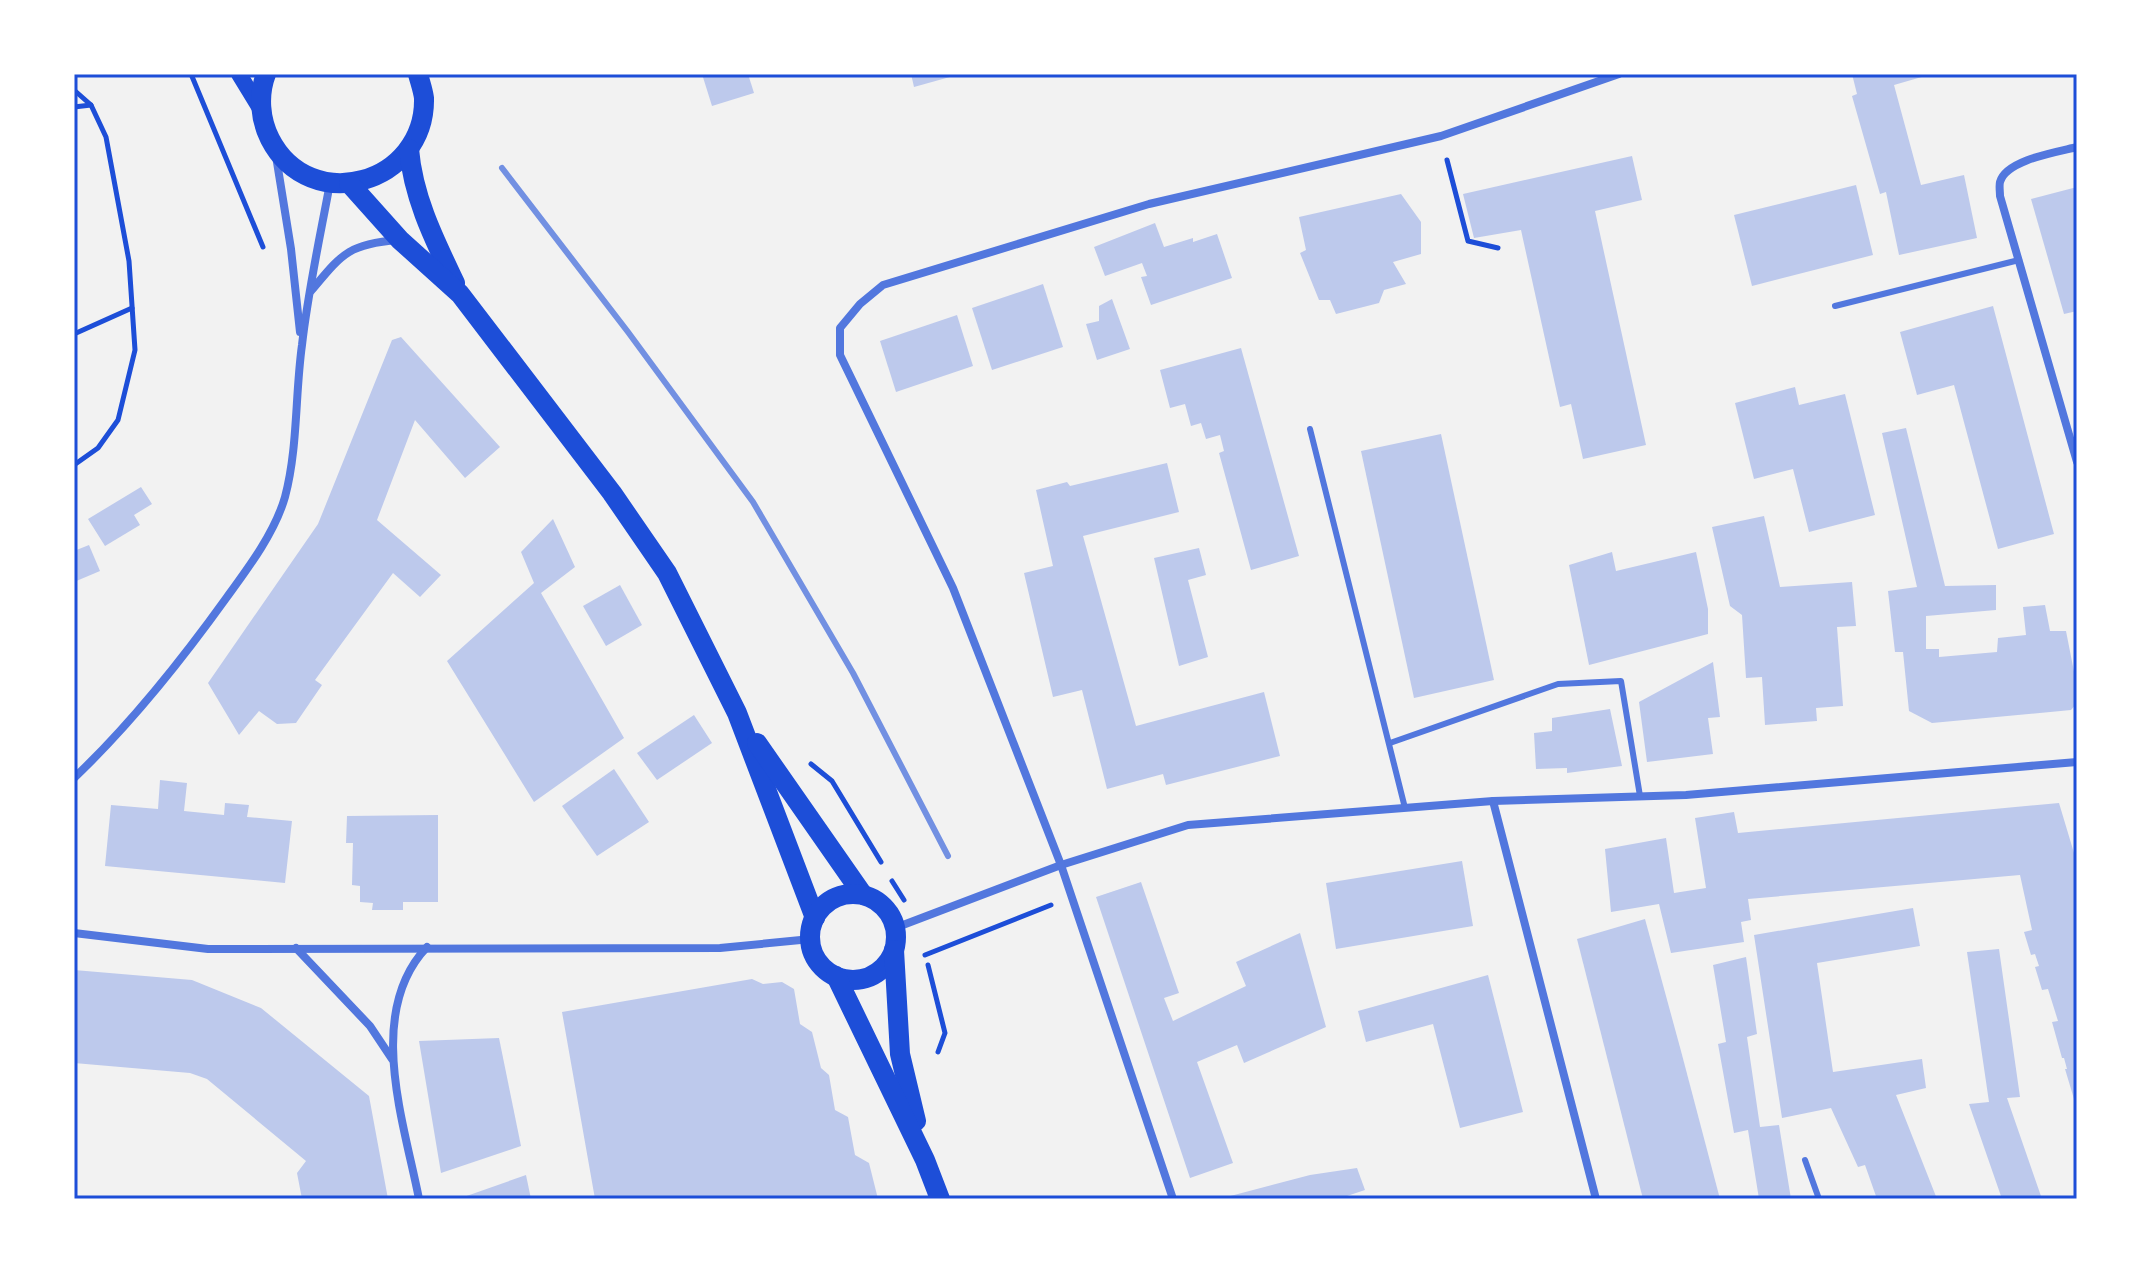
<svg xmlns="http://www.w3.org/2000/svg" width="2151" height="1273" font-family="Helvetica,sans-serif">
  <rect width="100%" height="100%" fill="#f2f2f2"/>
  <g fill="#bdc9ec">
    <path d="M702 74H748L754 93 712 106Z"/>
    <path d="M911 74H957V75L914 87Z"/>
    <path d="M1852 74H1932L1894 85 1921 185 1964 175 1977 238 1899 255 1886 192 1880 194 1852 96 1857 94Z"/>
    <path d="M1632 156 1642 200 1595 211 1646 445 1583 459 1571 404 1560 407 1521 230 1474 238 1463 194Z"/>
    <path d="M1856 185 1873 255 1752 286 1734 215Z"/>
    <path d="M2077 187V311L2064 314 2031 199Z"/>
    <path d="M1401 194 1421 222V254L1393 262 1406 284 1384 290 1379 303 1336 314 1330 300H1319L1300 253 1306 250 1299 217Z"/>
    <path d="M1155 223 1164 247 1193 238V242L1217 234 1232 278 1151 305 1141 277 1147 276 1142 263 1105 276 1094 247Z"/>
    <path d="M1043 284 1063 347 992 370 972 308Z"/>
    <path d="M1112 299 1130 349 1097 360 1086 324 1099 321V306Z"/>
    <path d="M1993 306 2054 534 1998 549 1954 385 1917 395 1900 332Z"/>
    <path d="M957 315 973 366 896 392 880 341Z"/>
    <path d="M401 337 500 447 465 478 415 420 377 520 441 575 420 597 393 573 315 680 322 685 296 723 277 724 259 711 239 735 208 683 318 524 392 340Z"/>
    <path d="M1241 348 1299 556 1251 570 1219 453 1224 451 1220 435 1206 439 1201 423 1191 426 1185 404 1170 408 1160 370Z"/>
    <path d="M1795 387 1799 405 1845 394 1875 515 1809 532 1793 469 1754 479 1735 403Z"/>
    <path d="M1906 428 1945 586 1996 585V610L1926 616V649H1939V657L1997 652 1998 638 2026 635 2023 607 2045 605 2050 631H2066L2077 687V703L2071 710 1932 723 1909 711 1903 652H1895L1888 591 1917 587 1882 433Z"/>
    <path d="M1441 434 1494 680 1414 698 1361 451Z"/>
    <path d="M1167 463 1179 512 1083 536 1136 726 1264 692 1280 756 1166 785 1163 774 1107 789 1082 690 1053 697 1024 573 1053 566 1036 490 1067 482 1070 486Z"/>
    <path d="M141 487 152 504 134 515 140 525 105 546 88 519Z"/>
    <path d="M1764 516 1780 587 1852 582 1856 626 1837 627 1843 706 1816 708 1817 721 1765 725 1762 677 1746 678 1742 615 1730 606 1712 527Z"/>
    <path d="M553 519 575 567 541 593 624 738 534 802 447 661 534 583 521 552Z"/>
    <path d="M89 545 100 571 74 582V551Z"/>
    <path d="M1199 548 1206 575 1188 580 1208 657 1179 666 1154 558Z"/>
    <path d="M1612 552 1616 571 1696 552 1708 609V634L1589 665 1569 565Z"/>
    <path d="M620 585 642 625 606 646 583 606Z"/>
    <path d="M1713 662 1720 717 1708 718 1713 754 1647 762 1639 702Z"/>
    <path d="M1610 709 1622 766 1567 773V768L1536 769 1534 733 1552 731V718Z"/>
    <path d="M694 715 712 743 657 780 637 753Z"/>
    <path d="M614 769 649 822 597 856 562 806Z"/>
    <path d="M160 780 187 783 184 811 224 815 225 803 249 805 247 817 292 821 285 883 105 866 111 805 158 809Z"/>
    <path d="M2059 803 2077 863V1109L2065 1069H2067L2064 1058H2062L2052 1022 2058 1021 2048 989 2042 990 2035 967 2039 966 2035 954 2031 955 2024 932 2032 930 2020 875 1748 899 1751 920 1741 922 1744 942 1671 953 1659 904 1611 912 1605 849 1666 838 1674 893 1706 888 1695 818 1734 812 1738 833Z"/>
    <path d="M438 815V902H403V910H372L373 903 360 902V886L352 885 353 843H346L347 816Z"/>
    <path d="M1462 861 1473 926 1336 949 1326 883Z"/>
    <path d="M1141 882 1179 993 1164 998 1173 1021 1246 986 1236 962 1300 933 1326 1027 1244 1063 1237 1045 1197 1062 1233 1163 1190 1178 1096 897Z"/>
    <path d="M1913 908 1920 946 1817 963 1833 1072 1922 1059 1926 1088 1896 1095 1937 1199H1877L1865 1165 1858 1167 1831 1108 1782 1118 1754 935Z"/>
    <path d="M1645 919 1681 1051 1720 1199H1643L1577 939Z"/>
    <path d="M1999 949 2020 1097 2007 1098 2042 1199H2002L1969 1104 1989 1102 1967 952Z"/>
    <path d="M1746 957 1757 1034 1747 1037 1760 1127 1779 1125 1791 1199H1759L1748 1130 1734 1133 1718 1044 1726 1042 1713 965Z"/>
    <path d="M74 970 192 980 261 1008 369 1096 388 1199H302L297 1173 306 1161 207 1079 190 1073 74 1063Z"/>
    <path d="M1488 975 1523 1112 1460 1128 1433 1024 1366 1042 1358 1011Z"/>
    <path d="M752 979 763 984 782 982 794 989 800 1024 812 1032 821 1068 829 1075 835 1110 848 1117 855 1155 869 1163 878 1199H595L562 1012Z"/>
    <path d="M499 1038 521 1146 441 1173 419 1041Z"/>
    <path d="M1357 1168 1365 1190 1338 1199H1219L1310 1175Z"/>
    <path d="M526 1175 531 1199H458Z"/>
  </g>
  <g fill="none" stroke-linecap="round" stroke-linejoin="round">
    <g stroke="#1d4ed8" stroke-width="5">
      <path d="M191 74 263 247"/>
      <path d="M74 90 91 105 106 137 129 261 135 350 118 420 98 448 74 465"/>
      <path d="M74 107 91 105"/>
      <path d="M1447 160 1468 241 1498 248"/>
      <path d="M74 334 132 308"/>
      <path d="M811 764 832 781 881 862"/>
      <path d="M892 881 904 900"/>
      <path d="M925 955 1051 905"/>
      <path d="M928 965 945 1033 938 1052"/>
    </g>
    <g stroke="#5277de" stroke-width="6">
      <path d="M1835 306 2019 260"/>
      <path d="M1310 429 1405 808"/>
      <path d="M1390 743 1558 684 1621 681 1640 796"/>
      <path d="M1805 1160 1819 1199"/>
    </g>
    <g stroke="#5277de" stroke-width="8">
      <path d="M2077 147C2057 152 2006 160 2000 182 1999 186 2000 191 2000 196L2077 462"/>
      <path d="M276 156 291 249 300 332"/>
      <path d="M311 291C342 254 348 244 398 240"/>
      <path d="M74 778C131 724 181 661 227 597 249 567 275 532 285 497 298 448 295 395 302 345 308 291 320 237 330 183"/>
      <path d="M1493 801 1596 1199"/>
      <path d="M895 928 1061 865 1188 825 1493 801 1686 795 2077 762"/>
      <path d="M74 933 208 949 720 948 811 939"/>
      <path d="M296 948 370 1026 392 1059"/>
      <path d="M419 1199C404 1122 365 1012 427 947"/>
      <path d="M1173 1199 1061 865 953 588 840 355V328L860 304 883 285 1149 204 1441 136 1619 74"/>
    </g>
    <path stroke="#1d4ed8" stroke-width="16" d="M239 74 261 110"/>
    <g stroke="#1d4ed8" stroke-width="20">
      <path d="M266 74C258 95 260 119 270 139 310 217 426 184 424 98 423 90 420 82 418 74"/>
      <path d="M409 149C413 197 434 239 455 283"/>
      <path d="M349 183 400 240 460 294 612 493 667 573 737 713 815 918"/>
      <path d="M757 743 863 895"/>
      <circle cx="853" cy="937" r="43"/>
      <path d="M894 950 900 1054 916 1121"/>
      <path d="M836 976 925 1160 940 1199"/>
    </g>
    <path stroke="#7290e2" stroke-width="6" d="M502 168 628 332 753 502 853 673 948 856"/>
  </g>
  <rect width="2151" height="1273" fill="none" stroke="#ffffff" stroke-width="152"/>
  <rect x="76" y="76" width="1999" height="1121" fill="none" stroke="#1d4ed8" stroke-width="3"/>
</svg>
